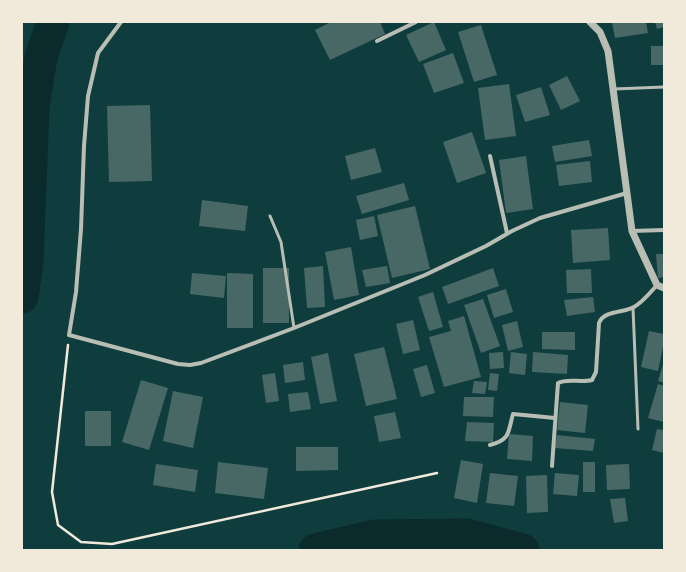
<svg xmlns="http://www.w3.org/2000/svg" width="686" height="572" font-family="Bitter,serif">
  <rect width="100%" height="100%" fill="#0f3d3e"/>
  <g fill="none" stroke-linecap="round" stroke-linejoin="round">
    <g stroke="#0a2a2b" stroke-width="33">
      <path d="M22 297 27 262 33 107 41 57 53 22"/>
      <path d="M315 550 374 536 467 535 523 550"/>
    </g>
  </g>
  <g fill="#486865">
    <path d="M331 22H380L385 34 330 60 315 30Z"/>
    <path d="M434 22 446 50 419 62 406 35Z"/>
    <path d="M612 22H646L648 33 615 38Z"/>
    <path d="M655 22H664V27L657 29Z"/>
    <path d="M481 25 497 75 474 82 458 32Z"/>
    <rect x="651" y="46" width="13" height="19"/>
    <path d="M453 53 464 83 434 93 423 64Z"/>
    <path d="M567 76 580 101 561 110 549 85Z"/>
    <path d="M509 84 516 136 485 140 478 88Z"/>
    <path d="M541 87 550 115 525 122 516 95Z"/>
    <path d="M150 105 152 181 109 182 107 106Z"/>
    <path d="M472 132 486 173 457 183 443 142Z"/>
    <path d="M589 140 592 156 555 162 552 146Z"/>
    <path d="M375 148 382 172 351 180 345 156Z"/>
    <path d="M526 156 533 209 506 213 499 160Z"/>
    <path d="M590 161 592 182 559 186 556 165Z"/>
    <path d="M404 183 409 200 362 214 356 196Z"/>
    <path d="M202 200 248 206 245 231 199 226Z"/>
    <path d="M415 206 430 269 392 278 377 215Z"/>
    <path d="M374 216 378 236 360 240 356 220Z"/>
    <path d="M608 228 610 260 573 263 571 230Z"/>
    <path d="M351 247 359 295 334 300 325 252Z"/>
    <path d="M656 254H664V277L658 278Z"/>
    <path d="M323 266 325 307 307 308 304 268Z"/>
    <path d="M387 266 390 283 366 287 362 270Z"/>
    <rect x="263" y="268" width="26" height="55"/>
    <path d="M493 268 499 286 448 304 442 287Z"/>
    <path d="M591 269 592 293H567L566 270Z"/>
    <path d="M192 273 226 276 224 298 190 294Z"/>
    <path d="M227 273 253 274V328H227Z"/>
    <path d="M506 289 513 312 494 318 487 295Z"/>
    <path d="M433 292 443 327 429 331 418 297Z"/>
    <path d="M593 297 595 312 567 316 564 300Z"/>
    <path d="M483 299 500 346 481 353 464 305Z"/>
    <path d="M464 316 481 377 444 387 429 337 451 331 448 321Z"/>
    <path d="M413 320 420 350 403 354 396 324Z"/>
    <path d="M517 321 523 347 508 351 502 325Z"/>
    <path d="M649 331 664 334V342L658 371 641 367Z"/>
    <path d="M542 332H575V350L542 349Z"/>
    <path d="M384 347 397 399 366 406 354 354Z"/>
    <path d="M503 352 504 368 490 369 489 353Z"/>
    <path d="M511 352 527 354 525 375 509 373Z"/>
    <path d="M533 352 568 355 567 374 532 372Z"/>
    <path d="M328 353 337 401 320 404 311 357Z"/>
    <path d="M664 361V383L658 381Z"/>
    <path d="M303 362 305 380 285 383 283 365Z"/>
    <path d="M427 365 435 393 421 397 413 369Z"/>
    <path d="M275 373 279 401 266 403 262 375Z"/>
    <path d="M490 373 499 374 497 391 488 390Z"/>
    <path d="M141 380 168 388 149 450 122 442Z"/>
    <path d="M474 381 487 382 485 394 472 393Z"/>
    <path d="M658 384 664 386V422L648 418Z"/>
    <path d="M173 391 203 397 193 448 163 441Z"/>
    <path d="M308 392 311 409 290 412 288 394Z"/>
    <path d="M464 397H494L493 417 463 416Z"/>
    <path d="M560 402 588 405 585 433 557 430Z"/>
    <rect x="85" y="411" width="26" height="35"/>
    <path d="M395 412 401 438 379 442 374 416Z"/>
    <path d="M467 422 494 423 493 442 465 441Z"/>
    <path d="M657 429 664 430V453L652 450Z"/>
    <path d="M509 434 533 436 532 461 507 459Z"/>
    <path d="M557 435 595 439 593 451 555 448Z"/>
    <path d="M296 447H338V470L296 471Z"/>
    <path d="M461 460 483 464 477 503 454 498Z"/>
    <path d="M218 462 268 468 264 499 215 493Z"/>
    <rect x="583" y="462" width="12" height="30"/>
    <path d="M156 464 198 470 195 492 153 485Z"/>
    <path d="M629 464 630 489 607 490 606 465Z"/>
    <path d="M490 473 518 476 514 506 486 503Z"/>
    <path d="M555 473 579 475 577 496 553 494Z"/>
    <path d="M547 475 548 512 527 513 526 476Z"/>
    <path d="M625 498 628 521 614 523 610 499Z"/>
  </g>
  <g fill="none" stroke-linecap="round" stroke-linejoin="round">
    <path stroke="#f1e9da" stroke-width="2.5" d="M68 345 52 492 58 525 81 542 112 544 437 473"/>
    <g stroke="#b8beb3" stroke-width="3">
      <path d="M614 89 664 87"/>
      <path d="M270 216 281 242 294 328"/>
      <path d="M633 308 638 429"/>
    </g>
    <g stroke="#b8beb3" stroke-width="4">
      <path d="M121 22 98 53 88 96 84 146 81 229 76 292 69 335 178 364 190 365 201 363 294 328 425 275 486 246 512 231 540 218 627 193"/>
      <path d="M377 41 416 22"/>
      <path d="M490 156 507 233"/>
      <path d="M632 231 664 230"/>
      <path d="M490 445C511 440 508 431 513 414L555 418"/>
      <path d="M552 466 558 383C567 378 581 383 592 380L596 372 599 323C604 310 624 313 634 307 643 302 650 293 657 285"/>
    </g>
    <path stroke="#b8beb3" stroke-width="7" d="M590 22 600 32 608 51 632 231 657 285 664 288"/>
  </g>
  <rect width="686" height="572" fill="none" stroke="#f1e9da" stroke-width="46"/>
</svg>
